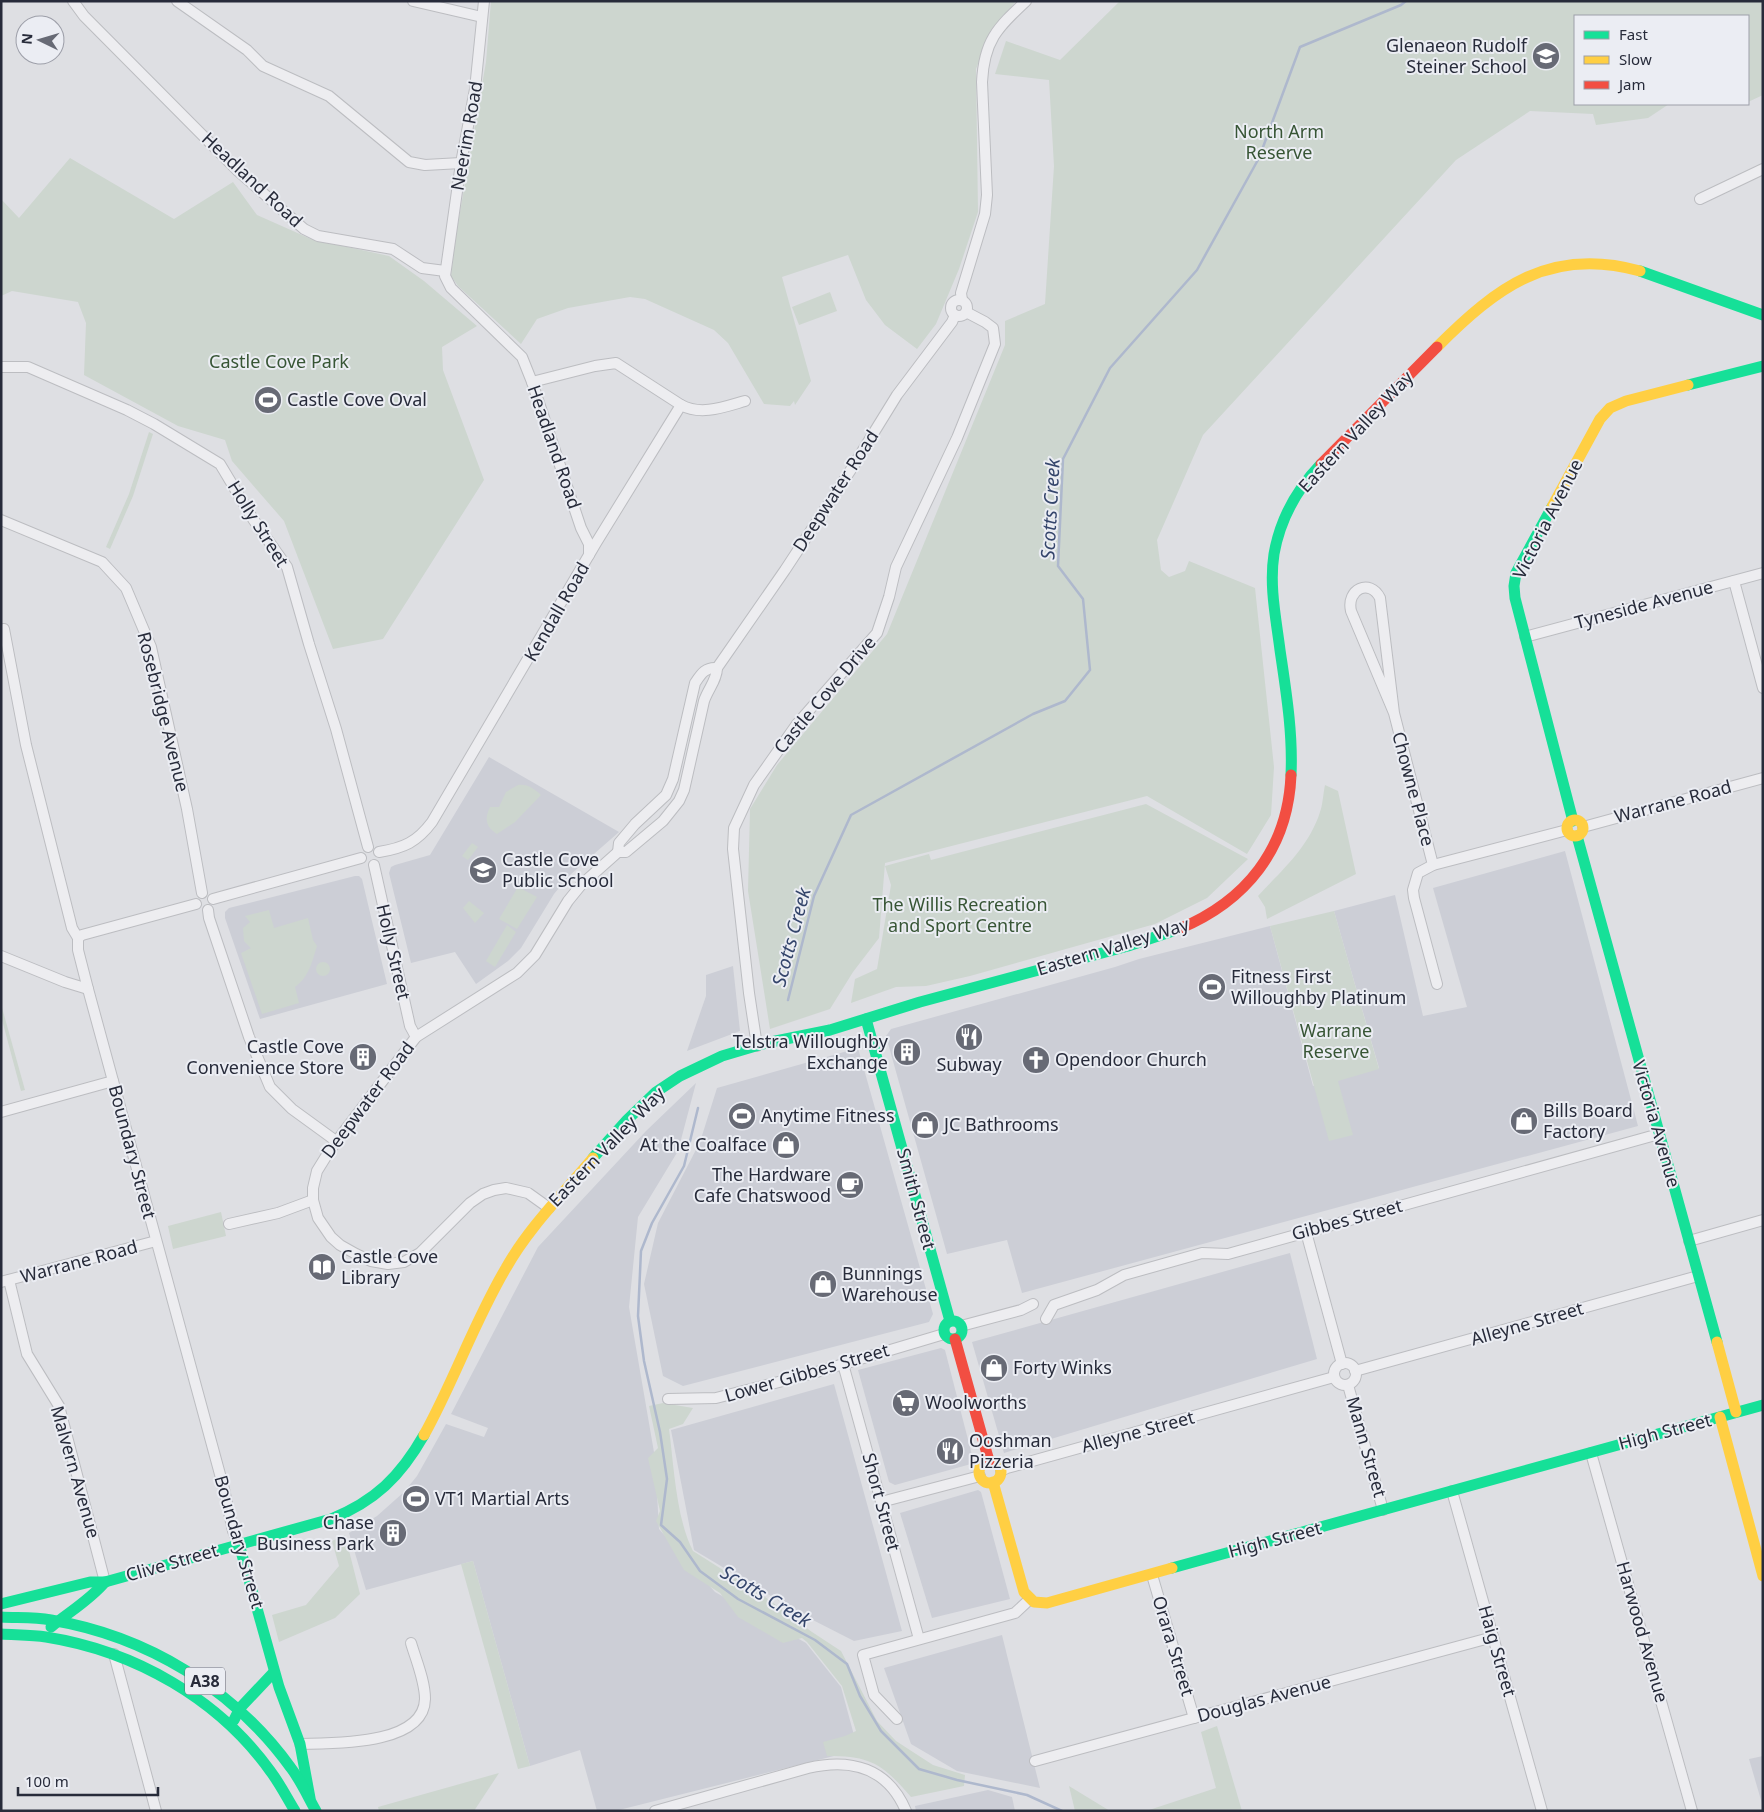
<svg xmlns="http://www.w3.org/2000/svg" width="1764" height="1812" font-family="'Noto Sans',sans-serif">
  <rect width="100%" height="100%" fill="#dedfe3"/>
  <g fill="#ccced6">
    <path d="M489 757 619 832 570 875 554 894 521 948 508 961 476 984 455 952 411 963 389 873 391 867 395 865 430 855Z"/>
    <path d="M1565 851 1638 1126 1022 1293 1007 1240 947 1254 886 1036 891 1029 1115 967 1139 959 1270 926 1313 1086 1379 1068 1334 911 1395 895 1423 1016 1467 1007 1433 888Z"/>
    <path d="M355 876H359L362 879 387 984 260 1019 225 918V912L229 908Z"/>
    <path d="M733 966 740 1031 687 1051 706 996V975Z"/>
    <path d="M858 1048 933 1314 929 1322 683 1386 663 1376 644 1284 658 1223 700 1142 717 1088Z"/>
    <path d="M696 1083 678 1151 638 1217 629 1307 655 1458 659 1529 715 1592 806 1643 841 1687 858 1750 615 1811H597L580 1750 530 1766 473 1561 366 1590 349 1533 377 1516 404 1492 417 1476 446 1424 484 1437 488 1428 451 1414 538 1247 646 1131Z"/>
    <path d="M1290 1253 1317 1359 1004 1453 972 1342Z"/>
    <path d="M941 1348 945 1350 973 1459 971 1464 895 1485 889 1482 858 1370Z"/>
    <path d="M834 1384 902 1631 854 1641 803 1615 694 1550 671 1430Z"/>
    <path d="M978 1490 981 1492 1010 1599 932 1618 900 1513Z"/>
    <path d="M1002 1635 1040 1788 957 1771 911 1744 884 1668Z"/>
    <path d="M1763 1756V1807L1749 1759Z"/>
    <path d="M988 1790 1012 1797 1015 1811H916L915 1806Z"/>
  </g>
  <g fill="#cdd6cf">
    <path d="M491 1H1016L991 30 976 69 978 212 959 269 936 324 917 349 885 325 866 300 848 255 782 277 811 381 795 405 794 401 790 406 764 404 728 343 714 330 645 299 630 297 568 308 537 319 521 344 458 286 451 276 456 235 486 62Z"/>
    <path d="M1120 1H1763V95L1748 102V16H1575V104H1669L1648 118 1596 125 1593 114 1530 111 1456 160 1203 435 1157 540 1161 570 1169 577 1185 571 1189 561 1255 588 1274 767 1271 815 1247 854 1147 796 885 863 879 938 853 972 830 1009 770 1029 748 891 750 809 777 765 887 634 1005 345V321L1045 304 1054 166 1049 80 995 74 1006 41 1060 60Z"/>
    <path d="M70 158 174 219 233 182 257 215 311 239 389 256 424 281 477 326 442 347 443 370 484 480 383 639 333 649 284 521 232 461 225 440 178 426 84 375 86 323 78 302 12 291 1 296V199L19 218Z"/>
    <path d="M830 292 837 311 799 325 792 307Z"/>
    <path d="M149 432 153 434 133 496 110 549 106 547 129 494Z"/>
    <path d="M518 785C528 784 534 789 541 795L515 822 497 834C486 827 484 819 490 807H499L506 792Z"/>
    <path d="M1325 785 1338 791 1356 874 1267 919 1265 907 1258 896C1282 870 1309 847 1320 812 1323 804 1323 794 1325 785Z"/>
    <path d="M1146 804 1248 859 1207 898 1155 924 970 976 926 986 896 987 851 1003 855 979 877 969 891 885 885 866 929 854 931 860Z"/>
    <path d="M472 843 478 847 468 860 462 856Z"/>
    <path d="M518 887 537 897 517 929 499 919Z"/>
    <path d="M469 901 484 913 475 923 463 908Z"/>
    <path d="M269 910 274 928 308 918 313 940 317 946C312 962 309 977 295 987L299 1003 262 1014 241 953 251 948 244 941 243 928 250 922 245 916Z"/>
    <path d="M1334 911 1379 1069 1338 1081 1353 1135 1329 1141 1270 926Z"/>
    <path d="M507 925 516 932 495 967 486 961Z"/>
    <circle cx="323" cy="969" r="7"/>
    <path d="M1 1004 25 1090 21 1091 1 1016Z"/>
    <path d="M221 1212 226 1236 173 1249 168 1226Z"/>
    <path d="M663 1403 693 1408 683 1424 669 1429C674 1466 676 1518 693 1551L761 1594 812 1632 841 1651 877 1721 896 1741 933 1765 965 1775 964 1786 911 1797C882 1764 872 1756 827 1756L823 1742 845 1736 856 1731 842 1686 807 1642 802 1638 783 1643 738 1617 720 1593 684 1570 656 1521 660 1511 648 1458 658 1448 649 1406Z"/>
    <path d="M345 1535 360 1594 335 1618 279 1642 272 1615 306 1605 339 1566 332 1541Z"/>
    <path d="M473 1561 530 1766 518 1769 461 1564Z"/>
    <path d="M1217 1726 1242 1811H1146L1216 1788 1201 1732Z"/>
    <path d="M499 1773 474 1811H379L378 1807Z"/>
    <path d="M1069 1786 1110 1811H1075Z"/>
  </g>
  <g fill="none" stroke-linecap="round" stroke-linejoin="round">
    <g stroke="#aeb8cd" stroke-width="2.5">
      <path d="M788 1000 814 896 851 815 1033 714 1065 701 1090 670 1083 599 1058 566 1063 459 1110 368 1197 270 1259 158 1300 47 1401 5 1406 1"/>
      <path d="M698 1108 684 1166 652 1223 641 1251 638 1316 644 1361 660 1432 667 1479 661 1525 680 1542 700 1571 738 1599 815 1640 847 1664 860 1696 881 1731 919 1769 957 1780 1027 1795 1062 1811"/>
    </g>
    <defs>
      <g id="street">
        <path d="M73 1 84 16 238 171 304 229 318 236 393 249 422 268 445 271"/>
        <path d="M177 1 247 50 263 66 329 96 409 162 425 165 461 163"/>
        <path d="M413 1 482 17"/>
        <path d="M484 1 475 89 461 163 445 276 451 288 522 357 532 382 581 528 589 544V555"/>
        <path d="M1700 199 1763 169"/>
        <path d="M962 300 961 293 985 214 987 195 982 82C984 41 997 28 1026 1"/>
        <circle cx="959" cy="308" r="8"/>
        <path d="M1 367H28L127 410 154 424 220 464 253 519 287 567 309 644 336 729 368 847"/>
        <path d="M532 382 595 366 616 363 681 405"/>
        <path d="M1 520 102 562 126 588 151 647 187 809 202 893"/>
        <path d="M1734 581 1763 688"/>
        <path d="M4 629 26 745 72 928 78 938V950L88 989 224 1489 233 1531 239 1544"/>
        <path d="M1525 637 1763 573"/>
        <path d="M1394 713 1351 611C1346 589 1370 578 1380 598L1394 713 1433 865"/>
        <path d="M1583 827 1763 778"/>
        <path d="M379 852C404 848 417 842 432 822L596 543 681 405C701 416 724 407 745 401"/>
        <path d="M618 852 619 843 635 824 666 795 673 779 695 683C701 674 705 667 717 668"/>
        <path d="M374 865 410 1026 416 1037"/>
        <path d="M213 899 361 858"/>
        <path d="M208 910 209 918 249 1037 270 1087 292 1109 336 1141"/>
        <path d="M78 938 82 935 196 904"/>
        <path d="M1 956 65 982 88 989"/>
        <path d="M1437 984 1414 898 1413 890 1418 873 1433 865 1567 830"/>
        <path d="M757 1046 749 993 733 849 734 828 754 785 797 724 877 633 889 597 896 567 957 438 995 344 993 328 985 322 966 312"/>
        <path d="M1 1112 113 1081"/>
        <path d="M549 1208 528 1193 506 1188 494 1190 483 1194 470 1203 420 1253 404 1262 388 1264 371 1261 356 1254 340 1245 331 1237 318 1218 313 1200V1188L317 1171 330 1150 416 1037 517 973 535 955 568 901 581 885 618 852H626L663 821 679 801 684 790 704 701C708 689 717 680 717 668L785 570 852 468 897 395 952 322 955 315"/>
        <path d="M229 1224 278 1213 313 1200"/>
        <path d="M1306 1232 1342 1364"/>
        <path d="M1689 1241 1763 1220"/>
        <path d="M9 1280 27 1354 59 1406 105 1582"/>
        <path d="M1 1282 156 1241"/>
        <path d="M1046 1319 1054 1305 1097 1290 1124 1275 1202 1253 1228 1254 1659 1134"/>
        <path d="M961 1326 1021 1310 1033 1304"/>
        <circle cx="1345" cy="1374" r="11"/>
        <path d="M843 1364 919 1639"/>
        <path d="M1355 1371 1698 1276"/>
        <path d="M1348 1385 1383 1510"/>
        <path d="M668 1399 716 1398 810 1374 944 1334"/>
        <path d="M1591 1453 1692 1811"/>
        <path d="M1001 1471 1007 1468 1334 1377"/>
        <path d="M1452 1491 1542 1811"/>
        <path d="M881 1502 980 1476"/>
        <path d="M1152 1575 1194 1718"/>
        <path d="M114 1654 156 1811"/>
        <path d="M897 1719 874 1695 863 1655 1015 1613 1030 1599"/>
        <path d="M300 1744C332 1743 424 1746 425 1699 425 1681 416 1660 411 1643"/>
        <path d="M1035 1761 1493 1637"/>
        <path d="M655 1811 808 1768C851 1758 888 1768 906 1811"/>
      </g>
    </defs>
    <use href="#street" stroke="#bcbdc1" stroke-width="12"/>
    <use href="#street" stroke="#ededf0" stroke-width="10"/>
    <g stroke="#16e098" stroke-width="11">
      <path d="M1640 271 1763 315"/>
      <path d="M1688 385 1763 366"/>
      <path d="M1552 507 1516 573 1514 586 1515 598 1573 821"/>
      <path d="M1291 775C1293 733 1286 691 1280 650 1276 618 1269 586 1274 554 1280 520 1297 489 1321 464"/>
      <path d="M1577 836 1717 1342"/>
      <path d="M866 1019 950 1321"/>
      <path d="M593 1158 627 1120 656 1092 680 1076 722 1056 766 1043 830 1030 920 1002 1128 946 1179 929"/>
      <circle cx="953" cy="1330" r="9"/>
      <path d="M239 1544 279 1687 300 1744 310 1798"/>
      <path d="M1172 1568 1763 1405"/>
      <path d="M1 1604 90 1582H105L331 1519C375 1501 400 1477 424 1435"/>
      <path d="M1 1617C17 1618 34 1617 51 1620 147 1636 234 1689 291 1768 301 1781 308 1797 316 1811"/>
      <path d="M51 1627C69 1612 90 1600 105 1582"/>
      <path d="M1 1634C16 1635 32 1635 46 1637 135 1651 219 1699 271 1772 280 1784 287 1798 295 1811"/>
      <path d="M234 1720 240 1708 274 1672"/>
    </g>
    <g stroke="#ffcf43" stroke-width="11">
      <path d="M1437 347C1497 287 1550 246 1640 271"/>
      <path d="M1552 507 1600 419 1610 408 1626 401 1688 385"/>
      <circle cx="1575" cy="828" r="8"/>
      <path d="M1717 1342 1736 1412"/>
      <path d="M1720 1417 1763 1576"/>
      <path d="M424 1435C454 1381 474 1322 506 1268 529 1227 563 1194 593 1158"/>
      <circle cx="990" cy="1472" r="11"/>
      <path d="M993 1482 1024 1592 1034 1602 1047 1603 1172 1568"/>
    </g>
    <g stroke="#f24e42" stroke-width="11">
      <path d="M1321 464 1437 347"/>
      <path d="M1179 929C1246 901 1288 849 1291 775"/>
      <path d="M955 1339 989 1461"/>
    </g>
  </g>
  <defs>
    <symbol id="school-disc" viewBox="-11 -11 22 22"><circle r="9.5" fill="#676a75" stroke="#ebedf3"/><path d="M0-5L7-2L0 1L-7-2ZM-4 1L0 2.5L4 1V4Q0 6-4 4Z" fill="#fff"/></symbol>
    <symbol id="stadium-disc" viewBox="-11 -11 22 22"><circle r="9.5" fill="#676a75" stroke="#ebedf3"/><path d="M0-5a6.5 5 0 1 0 0 10a6.5 5 0 1 0 0-10ZM-3.5-1.8h7v3.6h-7Z" fill="#fff"/></symbol>
    <symbol id="restaurant-disc" viewBox="-11 -11 22 22"><circle r="9.5" fill="#676a75" stroke="#ebedf3"/><path d="M-5-6h1v4h1v-4h1v4h1v-4h1v5L-1.5 .5V6h-2V.5L-5-1ZM5-6V6H3V1.5H1.5Q1.5-4 5-6Z" fill="#fff"/></symbol>
    <symbol id="building-disc" viewBox="-11 -11 22 22"><circle r="9.5" fill="#676a75" stroke="#ebedf3"/><path d="M-4-6H4V6H1V3H-1V6H-4ZM-2.5-4.3h1.7v1.8h-1.7ZM.8-4.3h1.7v1.8H.8ZM-2.5-1h1.7V.8h-1.7ZM.8-1h1.7V.8H.8Z" fill="#fff"/></symbol>
    <symbol id="church-disc" viewBox="-11 -11 22 22"><circle r="9.5" fill="#676a75" stroke="#ebedf3"/><path d="M-1.2-6h2.4v3.5h3.3v2.4h-3.3V6h-2.4V-.1h-3.3v-2.4h3.3Z" fill="#fff"/></symbol>
    <symbol id="shop-disc" viewBox="-11 -11 22 22"><circle r="9.5" fill="#676a75" stroke="#ebedf3"/><path d="M-5-2.5h2.3a2.7 3.5 0 0 1 5.4 0H5L5.5 6h-11ZM-1.5-2.5h3a1.5 2.3 0 0 0-3 0Z" fill="#fff"/></symbol>
    <symbol id="cafe-disc" viewBox="-11 -11 22 22"><circle r="9.5" fill="#676a75" stroke="#ebedf3"/><path d="M-5.5-4.5H6V0H3Q3 3.5 0 3.5H-2.5Q-5.5 3.5-5.5 0ZM3-3.2v2h1.7v-2ZM-6 4.5H4V6H-6Z" fill="#fff"/></symbol>
    <symbol id="library-disc" viewBox="-11 -11 22 22"><circle r="9.5" fill="#676a75" stroke="#ebedf3"/><path d="M-6-4Q-3-5.5-.7-3.5V5Q-3 3-6 4ZM6-4Q3-5.5 .7-3.5V5Q3 3 6 4Z" fill="#fff"/></symbol>
    <symbol id="supermarket-disc" viewBox="-11 -11 22 22"><circle r="9.5" fill="#676a75" stroke="#ebedf3"/><path d="M-6-5.5h2.5l.6 2H6L4.5 2H-2.5L-4.4-4H-6ZM-1.5 3.2a1.3 1.3 0 1 0 .1 0ZM3 3.2a1.3 1.3 0 1 0 .1 0Z" fill="#fff"/></symbol>
  </defs>
  <g fill-rule="evenodd">
    <use href="#school-disc" x="1530" y="40" width="32" height="32"/>
    <use href="#stadium-disc" x="252" y="384" width="32" height="32"/>
    <use href="#school-disc" x="467" y="854" width="32" height="32"/>
    <use href="#stadium-disc" x="1196" y="971" width="32" height="32"/>
    <use href="#restaurant-disc" x="953" y="1021" width="32" height="32"/>
    <use href="#building-disc" x="891" y="1036" width="32" height="32"/>
    <use href="#building-disc" x="347" y="1041" width="32" height="32"/>
    <use href="#church-disc" x="1020" y="1044" width="32" height="32"/>
    <use href="#stadium-disc" x="726" y="1100" width="32" height="32"/>
    <use href="#shop-disc" x="1508" y="1105" width="32" height="32"/>
    <use href="#shop-disc" x="909" y="1109" width="32" height="32"/>
    <use href="#shop-disc" x="770" y="1129" width="32" height="32"/>
    <use href="#cafe-disc" x="834" y="1169" width="32" height="32"/>
    <use href="#library-disc" x="306" y="1251" width="32" height="32"/>
    <use href="#shop-disc" x="807" y="1268" width="32" height="32"/>
    <use href="#shop-disc" x="978" y="1352" width="32" height="32"/>
    <use href="#supermarket-disc" x="890" y="1387" width="32" height="32"/>
    <use href="#restaurant-disc" x="934" y="1435" width="32" height="32"/>
    <use href="#stadium-disc" x="400" y="1483" width="32" height="32"/>
    <use href="#building-disc" x="377" y="1517" width="32" height="32"/>
  </g>
  <g text-anchor="middle" stroke-width="4" stroke-linejoin="round" paint-order="stroke">
    <rect fill="#ebedf3" stroke="#626572" stroke-width="1" x="185" y="1667.5" width="40" height="27" rx="4"/>
    <g font-size="16" font-weight="bold" fill="#272b3a">
      <text x="205" y="1687">A38</text>
    </g>
    <g font-size="18" fill="#272b3a" stroke="#ebedf3" text-anchor="start">
      <text x="1527" y="52" text-anchor="end">Glenaeon Rudolf<tspan x="1527" dy="21">Steiner School</tspan></text>
      <text x="287" y="406">Castle Cove Oval</text>
      <text x="502" y="866">Castle Cove<tspan x="502" dy="21">Public School</tspan></text>
      <text x="1231" y="983">Fitness First<tspan x="1231" dy="21">Willoughby Platinum</tspan></text>
      <text x="888" y="1048" text-anchor="end">Telstra Willoughby<tspan x="888" dy="21">Exchange</tspan></text>
      <text x="344" y="1053" text-anchor="end">Castle Cove<tspan x="344" dy="21">Convenience Store</tspan></text>
      <text x="1055" y="1066">Opendoor Church</text>
      <text x="969" y="1071" text-anchor="middle">Subway</text>
      <text x="1543" y="1117">Bills Board<tspan x="1543" dy="21">Factory</tspan></text>
      <text x="761" y="1122">Anytime Fitness</text>
      <text x="944" y="1131">JC Bathrooms</text>
      <text x="767" y="1151" text-anchor="end">At the Coalface</text>
      <text x="831" y="1181" text-anchor="end">The Hardware<tspan x="831" dy="21">Cafe Chatswood</tspan></text>
      <text x="341" y="1263">Castle Cove<tspan x="341" dy="21">Library</tspan></text>
      <text x="842" y="1280">Bunnings<tspan x="842" dy="21">Warehouse</tspan></text>
      <text x="1013" y="1374">Forty Winks</text>
      <text x="925" y="1409">Woolworths</text>
      <text x="969" y="1447">Ooshman<tspan x="969" dy="21">Pizzeria</tspan></text>
      <text x="435" y="1505">VT1 Martial Arts</text>
      <text x="374" y="1529" text-anchor="end">Chase<tspan x="374" dy="21">Business Park</tspan></text>
    </g>
    <g font-size="18" fill="#375535" stroke="#ebedf3">
      <text x="1279" y="138">North Arm<tspan x="1279" dy="21">Reserve</tspan></text>
      <text x="279" y="368">Castle Cove Park</text>
      <text x="960" y="911">The Willis Recreation<tspan x="960" dy="21">and Sport Centre</tspan></text>
      <text x="1336" y="1037">Warrane<tspan x="1336" dy="21">Reserve</tspan></text>
    </g>
    <g font-size="18" fill="#272b3a" stroke="#ebedf3">
      <text transform="translate(467 136) rotate(-80)" y="6">Neerim Road</text>
      <text transform="translate(252 180) rotate(43)" y="6">Headland Road</text>
      <text transform="translate(1356 432) rotate(-47)" y="6">Eastern Valley Way</text>
      <text transform="translate(554 447) rotate(71)" y="6">Headland Road</text>
      <text transform="translate(836 491) rotate(-57)" y="6">Deepwater Road</text>
      <text transform="translate(1548 519) rotate(-63)" y="6">Victoria Avenue</text>
      <text transform="translate(258 524) rotate(58)" y="6">Holly Street</text>
      <text transform="translate(1644 605) rotate(-15)" y="6">Tyneside Avenue</text>
      <text transform="translate(557 612) rotate(-60)" y="6">Kendall Road</text>
      <text transform="translate(825 695) rotate(-50)" y="6">Castle Cove Drive</text>
      <text transform="translate(163 712) rotate(76)" y="6">Rosebridge Avenue</text>
      <text transform="translate(1413 789) rotate(75)" y="6">Chowne Place</text>
      <text transform="translate(1673 802) rotate(-15)" y="6">Warrane Road</text>
      <text transform="translate(1113 947) rotate(-17)" y="6">Eastern Valley Way</text>
      <text transform="translate(393 952) rotate(77)" y="6">Holly Street</text>
      <text transform="translate(368 1100) rotate(-53)" y="6">Deepwater Road</text>
      <text transform="translate(1656 1124) rotate(74)" y="6">Victoria Avenue</text>
      <text transform="translate(607 1147) rotate(-46)" y="6">Eastern Valley Way</text>
      <text transform="translate(132 1152) rotate(75)" y="6">Boundary Street</text>
      <text transform="translate(916 1199) rotate(75)" y="6">Smith Street</text>
      <text transform="translate(1347 1220) rotate(-15)" y="6">Gibbes Street</text>
      <text transform="translate(79 1262) rotate(-15)" y="6">Warrane Road</text>
      <text transform="translate(1527 1324) rotate(-16)" y="6">Alleyne Street</text>
      <text transform="translate(807 1373) rotate(-16)" y="6">Lower Gibbes Street</text>
      <text transform="translate(1138 1432) rotate(-15)" y="6">Alleyne Street</text>
      <text transform="translate(1665 1432) rotate(-15)" y="6">High Street</text>
      <text transform="translate(1366 1447) rotate(74)" y="6">Mann Street</text>
      <text transform="translate(75 1472) rotate(74)" y="6">Malvern Avenue</text>
      <text transform="translate(881 1502) rotate(75)" y="6">Short Street</text>
      <text transform="translate(1275 1540) rotate(-15)" y="6">High Street</text>
      <text transform="translate(239 1542) rotate(74)" y="6">Boundary Street</text>
      <text transform="translate(172 1563) rotate(-16)" y="6">Clive Street</text>
      <text transform="translate(1642 1632) rotate(74)" y="6">Harwood Avenue</text>
      <text transform="translate(1173 1646) rotate(73)" y="6">Orara Street</text>
      <text transform="translate(1497 1651) rotate(74)" y="6">Haig Street</text>
      <text transform="translate(1264 1699) rotate(-15)" y="6">Douglas Avenue</text>
    </g>
    <g font-size="19" font-style="italic" fill="#34456b" stroke="#ebedf3">
      <text transform="translate(1050 509) rotate(-87)" y="7">Scotts Creek</text>
      <text transform="translate(791 937) rotate(-75)" y="7">Scotts Creek</text>
      <text transform="translate(766 1596) rotate(31)" y="7">Scotts Creek</text>
    </g>
  </g>
  <rect width="1764" height="1812" fill="none" stroke="#272b3a" stroke-width="5"/>
  <rect x="1574" y="15" width="175" height="90" fill="#ebedf3" stroke="#9d9fa9"/>
  <rect x="1584" y="31" width="25" height="8" fill="#16e098" stroke="#9d9fa9"/>
  <text x="1619" y="40" font-size="15" fill="#272b3a">Fast</text>
  <rect x="1584" y="56" width="25" height="8" fill="#ffcf43" stroke="#9d9fa9"/>
  <text x="1619" y="65" font-size="15" fill="#272b3a">Slow</text>
  <rect x="1584" y="81" width="25" height="8" fill="#f24e42" stroke="#9d9fa9"/>
  <text x="1619" y="90" font-size="15" fill="#272b3a">Jam</text>
  <g transform="translate(40 40) rotate(275)"><circle r="24" fill="#ebedf3" stroke="#9d9fa9"/>
  <path d="M0-4L9 19L0 12L-9 19Z" fill="#676a75"/>
  <text y="-8" font-size="14" font-weight="bold" text-anchor="middle" fill="#272b3a">N</text>
  </g>
  <path d="M18 1787v8h140v-8" fill="none" stroke="#272b3a" stroke-width="2.5"/>
  <text x="25" y="1787" font-size="15" fill="#272b3a" stroke="#ebedf3" stroke-width="4" paint-order="stroke">100 m</text>
</svg>
